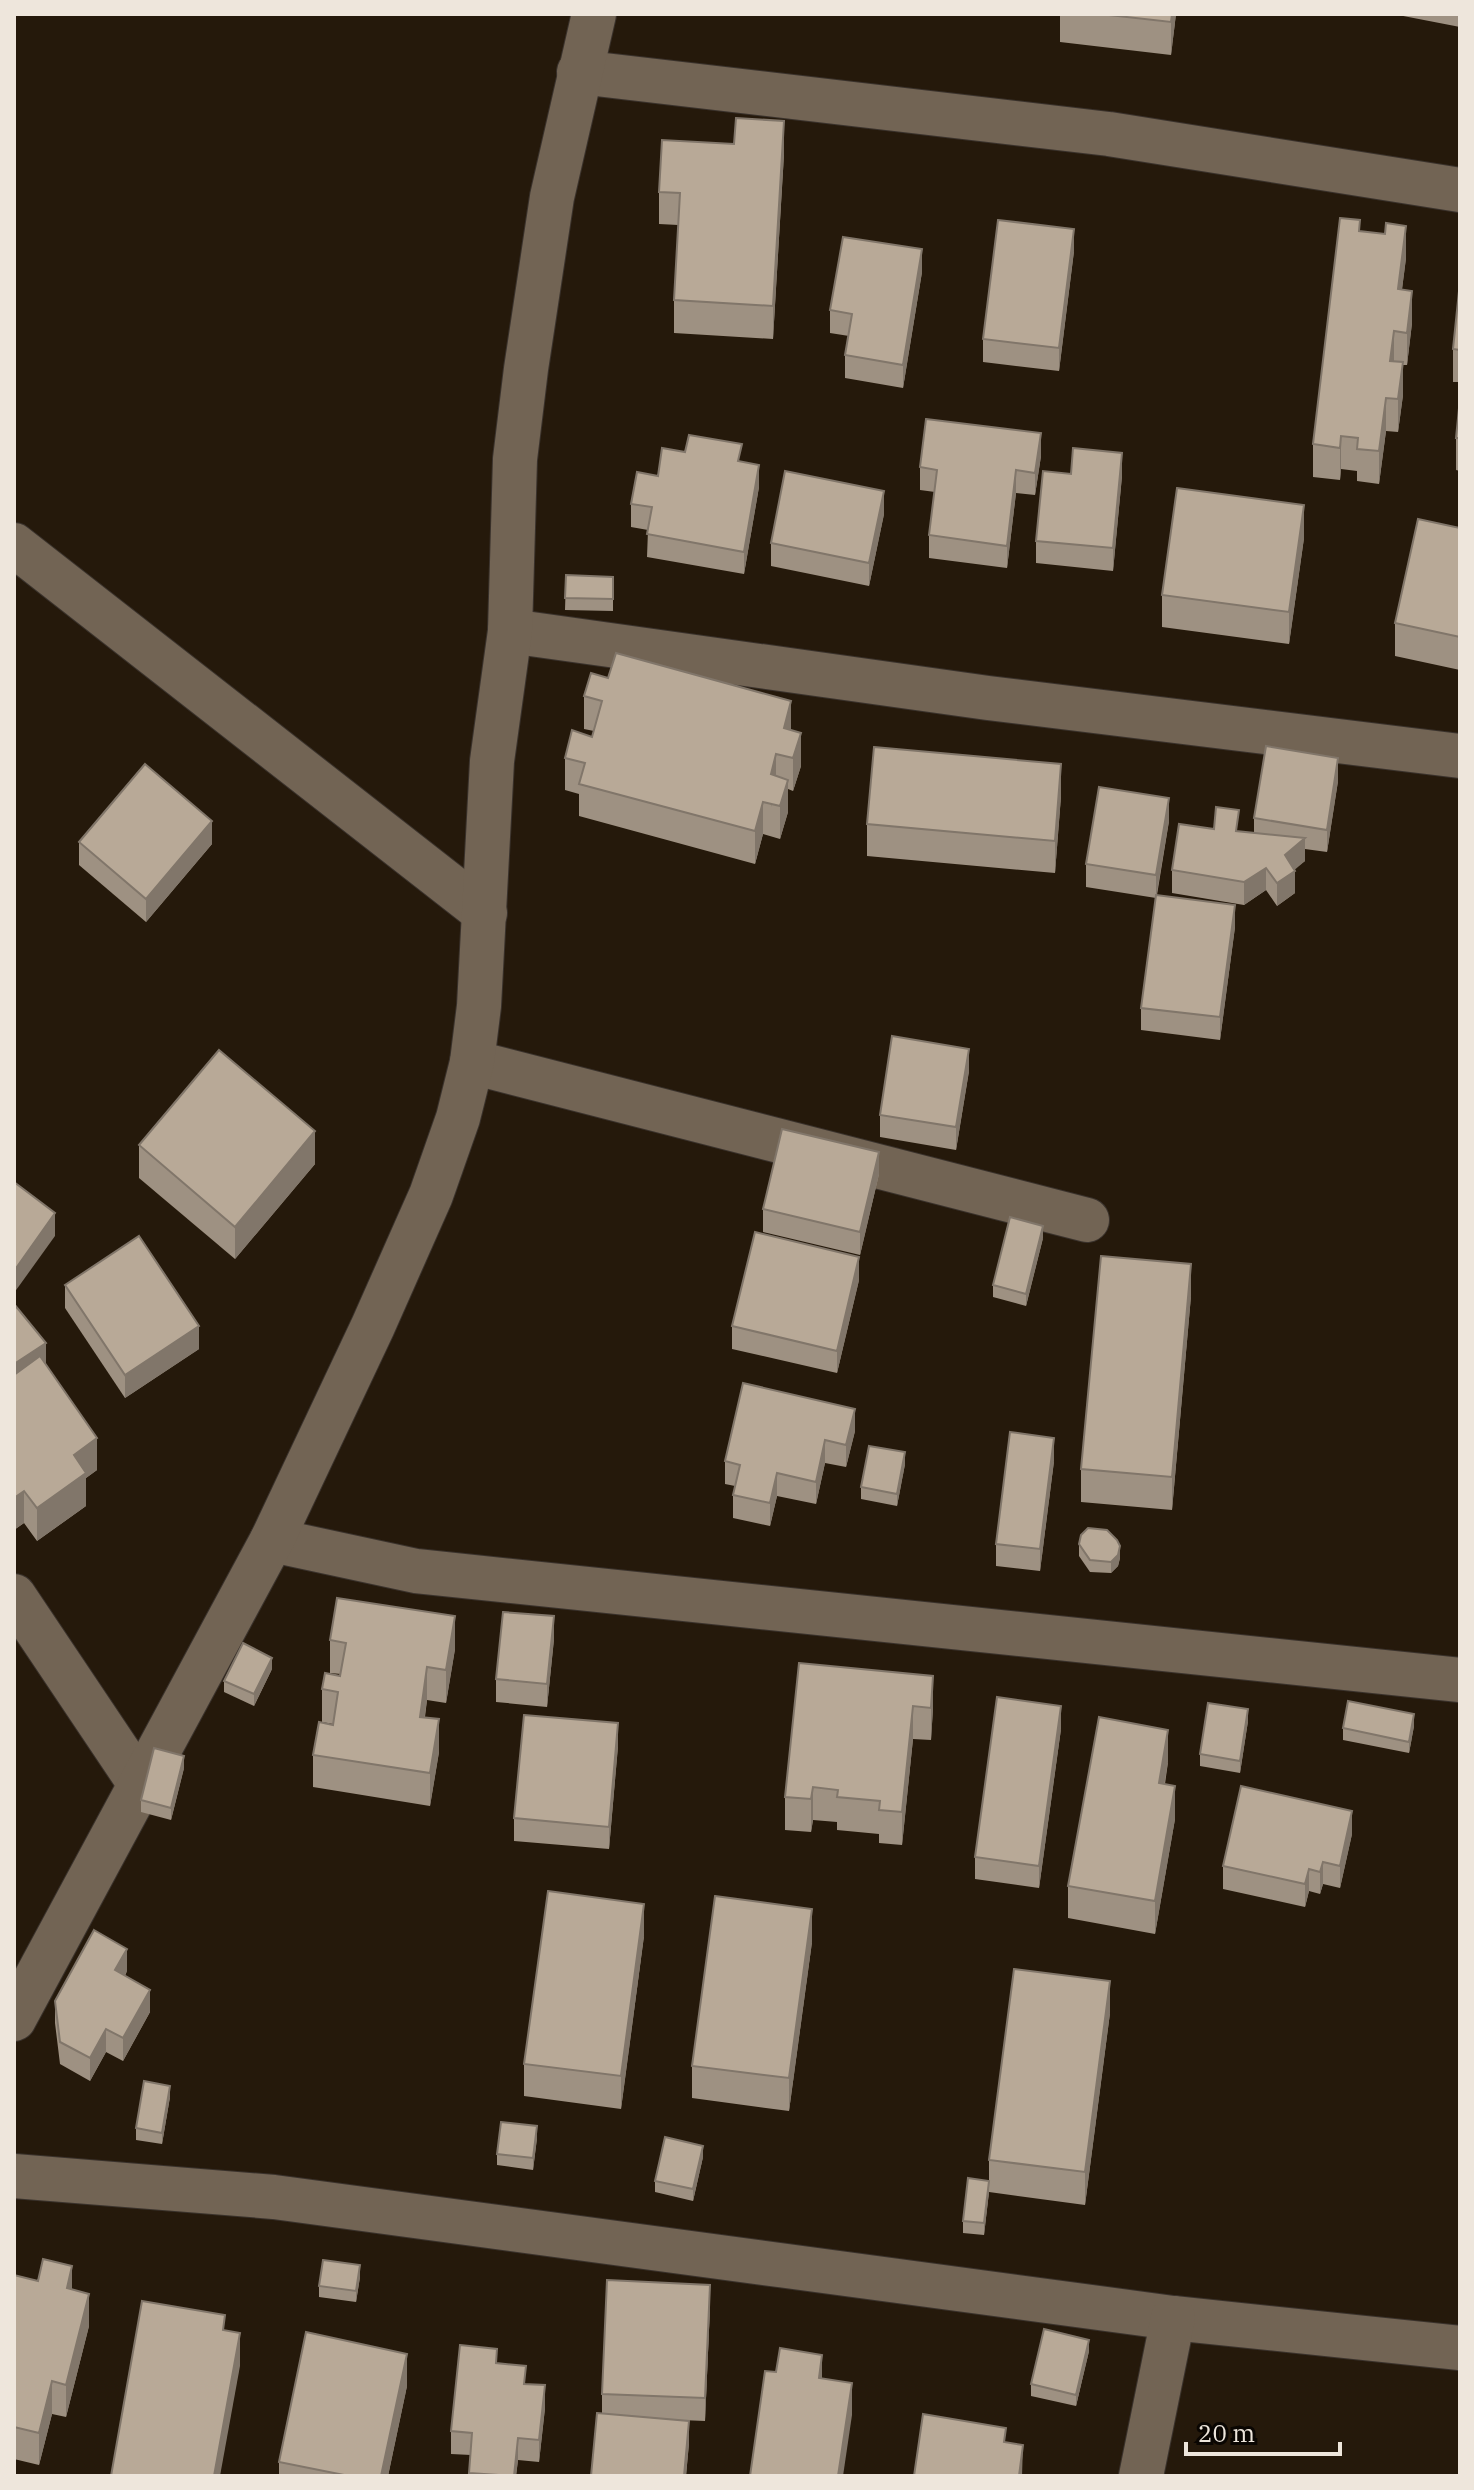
<svg xmlns="http://www.w3.org/2000/svg" width="1474" height="2490" font-family="'IBM Plex Serif',serif">
  <rect width="100%" height="100%" fill="#25190b"/>
  <g fill="none" stroke-linecap="round" stroke-linejoin="round">
    <defs>
      <g id="minor">
        <path d="M579 72 1109 134 1460 190"/>
        <path d="M14 545 485 913"/>
        <path d="M510 631 988 698 1460 756"/>
        <path d="M472 1062 1087 1220"/>
        <path d="M272 1540 416 1571 1460 1680"/>
        <path d="M14 1596 140 1784"/>
        <path d="M14 2019 272 1540 373 1326 431 1195 458 1118 472 1062 479 1006 492 761 510 631 515 459 526 369 552 197 594 14"/>
        <path d="M14 2176 274 2197 1173 2318 1460 2348"/>
        <path d="M1141 2476 1173 2318"/>
      </g>
    </defs>
    <use href="#minor" stroke="#3a322c" stroke-width="46"/>
    <use href="#minor" stroke="#726454" stroke-width="44"/>
  </g>
  <g fill="#9e9182">
    <path d="M1060 14H1176L1171 55 1060 42Z"/>
    <path d="M1393 14H1460V27Z"/>
    <path d="M784 154 773 339 674 333V300L678 225 659 224V192Z"/>
    <path d="M1360 231 1406 258 1402 289 1412 323 1407 365H1403V395L1398 432 1386 431 1379 484 1357 481V471L1341 469 1340 480 1313 477V444Z"/>
    <path d="M1074 251 1059 371 983 362V339Z"/>
    <path d="M922 272 903 388 845 378V355L849 336 830 333V310Z"/>
    <path d="M1460 291V382H1453V349Z"/>
    <path d="M1460 398V471L1456 470V438Z"/>
    <path d="M1041 456 1035 495 1016 493 1007 568 929 558V535L935 492 920 490V467Z"/>
    <path d="M742 462 759 487 744 574 647 557 648 530 631 527V504L658 476Z"/>
    <path d="M1071 474 1122 476 1113 571 1036 563V541Z"/>
    <path d="M884 514 869 586 771 566V543Z"/>
    <path d="M1460 528V670L1395 656V623Z"/>
    <path d="M1304 538 1289 644 1162 627V595Z"/>
    <path d="M566 575 613 577V611L565 610Z"/>
    <path d="M584 696 791 730 801 766 793 791 788 789V812L780 839 763 834 755 864 579 816V794L565 790V758L592 737 594 731 584 729Z"/>
    <path d="M1338 781 1327 852 1305 849V861L1294 869 1295 893 1277 906 1266 890 1244 905 1172 893V870L1214 829 1254 833V818Z"/>
    <path d="M1061 796 1055 873 867 856V824Z"/>
    <path d="M1169 821 1157 895 1235 927 1220 1040 1141 1030V1008L1156 898 1086 887V864Z"/>
    <path d="M79 842 212 844 146 922 79 865Z"/>
    <path d="M969 1071 956 1150 880 1137V1115Z"/>
    <path d="M139 1145 315 1164 235 1259 139 1178Z"/>
    <path d="M879 1174 860 1255 763 1232V1209Z"/>
    <path d="M1043 1238 1026 1306 993 1297V1285Z"/>
    <path d="M859 1280 837 1373 732 1349V1326Z"/>
    <path d="M65 1285 199 1349 125 1398 65 1308Z"/>
    <path d="M1191 1296 1172 1510 1081 1502V1469Z"/>
    <path d="M46 1365 97 1470 86 1478V1506L37 1541 24 1523 14 1530Z"/>
    <path d="M855 1431 846 1467 825 1463 816 1504 777 1496 770 1526 733 1518V1495L735 1486 725 1484V1461Z"/>
    <path d="M1054 1461 1040 1571 996 1566V1544Z"/>
    <path d="M905 1464 897 1506 861 1499V1487Z"/>
    <path d="M1079 1544 1120 1558 1118 1566 1111 1573 1090 1572 1079 1556Z"/>
    <path d="M554 1639 547 1707 496 1702V1679Z"/>
    <path d="M330 1640 455 1649 446 1703 427 1700 425 1717 439 1752 430 1806 313 1787V1755L333 1724 322 1722V1689L340 1676 341 1674 330 1673Z"/>
    <path d="M799 1663 933 1708 931 1740 913 1739 902 1845 879 1843V1834L837 1830V1822L813 1820 811 1832 785 1830V1797Z"/>
    <path d="M272 1669 254 1706 224 1692V1681Z"/>
    <path d="M1248 1721 1240 1773 1200 1766V1754Z"/>
    <path d="M1414 1726 1409 1753 1343 1740V1728Z"/>
    <path d="M1061 1729 1039 1888 975 1879V1857Z"/>
    <path d="M618 1746 609 1849 514 1841V1818Z"/>
    <path d="M1168 1762 1165 1784 1175 1819 1155 1934 1068 1918V1886Z"/>
    <path d="M184 1768 171 1820 141 1812V1800Z"/>
    <path d="M1352 1834 1340 1888 1323 1884 1320 1894 1309 1891 1305 1907 1223 1889V1866Z"/>
    <path d="M644 1936 621 2109 524 2096V2064Z"/>
    <path d="M812 1942 789 2111 692 2098V2066Z"/>
    <path d="M127 1971 125 1976 150 2012 123 2061 106 2052 90 2081 60 2064 55 2023V2001Z"/>
    <path d="M1110 2013 1085 2205 989 2192 984 2235 963 2233V2221L989 2181V2160Z"/>
    <path d="M170 2097 162 2144 136 2140V2128Z"/>
    <path d="M537 2138 533 2170 497 2165V2154Z"/>
    <path d="M703 2157 693 2201 655 2192V2181Z"/>
    <path d="M14 2275 72 2289 89 2326 66 2417 52 2414 39 2465 14 2459Z"/>
    <path d="M360 2277 356 2302 319 2297V2286Z"/>
    <path d="M710 2307 705 2421 681 2420 689 2443 686 2476H591L602 2414V2394Z"/>
    <path d="M1089 2351 1076 2406 1031 2396V2384Z"/>
    <path d="M497 2363 526 2384 545 2408 539 2462 518 2460 516 2476H469L471 2455 451 2454V2431Z"/>
    <path d="M407 2386 388 2476H279V2462Z"/>
  </g>
  <g fill="#81766a">
    <path d="M1172 14H1176L1171 55V22Z"/>
    <path d="M784 121V154L773 339V306Z"/>
    <path d="M1406 226V258L1398 321V289Z"/>
    <path d="M1074 229V251L1059 371V348Z"/>
    <path d="M922 249V272L903 388V365Z"/>
    <path d="M1412 291V323L1407 365V333Z"/>
    <path d="M1394 331V364L1390 361Z"/>
    <path d="M1403 362V395L1398 432V399Z"/>
    <path d="M1386 398V431L1379 484V451Z"/>
    <path d="M1041 433V456L1035 495V473Z"/>
    <path d="M1341 436V469L1340 480V448Z"/>
    <path d="M1122 453V476L1113 571V548Z"/>
    <path d="M759 465V487L744 574V552Z"/>
    <path d="M1016 470V493L1007 568V546Z"/>
    <path d="M884 491V514L869 586V563Z"/>
    <path d="M1304 505V538L1289 644V612Z"/>
    <path d="M791 701V733L784 728Z"/>
    <path d="M801 733V766L793 791V758Z"/>
    <path d="M776 754V786L771 807V774Z"/>
    <path d="M1338 758V781L1327 852V830Z"/>
    <path d="M1061 764V796L1055 873V841Z"/>
    <path d="M788 780V812L780 839V806Z"/>
    <path d="M1169 798V821L1156 898V875Z"/>
    <path d="M763 802V834L755 864V831Z"/>
    <path d="M212 821V844L146 922V899Z"/>
    <path d="M1305 838V861L1285 878V855Z"/>
    <path d="M1266 868V890L1244 905V882Z"/>
    <path d="M1295 871V893L1277 906V883Z"/>
    <path d="M1235 905V927L1220 1040V1017Z"/>
    <path d="M969 1049V1071L956 1150V1127Z"/>
    <path d="M315 1131V1164L235 1259V1227Z"/>
    <path d="M879 1152V1174L860 1255V1232Z"/>
    <path d="M55 1213V1236L14 1293V1271Z"/>
    <path d="M1043 1226V1238L1026 1306V1294Z"/>
    <path d="M859 1257V1280L837 1373V1351Z"/>
    <path d="M1191 1264V1296L1172 1510V1477Z"/>
    <path d="M199 1326V1349L125 1398V1375Z"/>
    <path d="M46 1343V1366L14 1387V1364Z"/>
    <path d="M855 1409V1431L846 1467V1445Z"/>
    <path d="M97 1438V1470L86 1478V1506L37 1541V1508L74 1455Z"/>
    <path d="M1054 1438V1461L1040 1571V1549Z"/>
    <path d="M825 1440V1463L816 1504V1482Z"/>
    <path d="M905 1452V1464L897 1506V1494Z"/>
    <path d="M777 1473V1496L770 1526V1503Z"/>
    <path d="M24 1491V1523L14 1530V1498Z"/>
    <path d="M1120 1546V1558L1118 1566 1111 1573V1562Z"/>
    <path d="M455 1616V1649L446 1703V1670Z"/>
    <path d="M554 1616V1639L547 1707V1684Z"/>
    <path d="M272 1658V1669L254 1706V1694Z"/>
    <path d="M427 1667V1700L420 1749V1717Z"/>
    <path d="M933 1676V1708L931 1740V1708Z"/>
    <path d="M913 1706V1739L902 1845V1812Z"/>
    <path d="M1061 1706V1729L1039 1888V1866Z"/>
    <path d="M1248 1709V1721L1240 1773V1761Z"/>
    <path d="M1414 1714V1726L1409 1753V1742Z"/>
    <path d="M439 1719V1752L430 1806V1773Z"/>
    <path d="M618 1723V1746L609 1849V1827Z"/>
    <path d="M1168 1730V1762L1159 1816V1783Z"/>
    <path d="M184 1756V1768L171 1820V1808Z"/>
    <path d="M1175 1786V1819L1155 1934V1901Z"/>
    <path d="M813 1787V1820L811 1832V1799Z"/>
    <path d="M1352 1811V1834L1340 1888V1866Z"/>
    <path d="M1323 1862V1884L1320 1894V1872Z"/>
    <path d="M1309 1869V1891L1305 1907V1884Z"/>
    <path d="M644 1904V1936L621 2109V2076Z"/>
    <path d="M812 1909V1942L789 2111V2078Z"/>
    <path d="M127 1949V1971L115 1993V1970Z"/>
    <path d="M1110 1981V2013L1085 2205V2172Z"/>
    <path d="M150 1990V2012L123 2061V2038Z"/>
    <path d="M106 2029V2052L90 2081V2058Z"/>
    <path d="M170 2086V2097L162 2144V2133Z"/>
    <path d="M537 2126V2138L533 2170V2158Z"/>
    <path d="M703 2146V2157L693 2201V2189Z"/>
    <path d="M989 2181V2192L984 2235V2223Z"/>
    <path d="M360 2265V2277L356 2302V2291Z"/>
    <path d="M72 2266V2299L67 2288Z"/>
    <path d="M710 2285V2307L705 2421V2398Z"/>
    <path d="M89 2294V2326L66 2417V2385Z"/>
    <path d="M240 2333V2366L220 2476H214Z"/>
    <path d="M1089 2340V2351L1076 2406V2395Z"/>
    <path d="M407 2354V2386L388 2476H381Z"/>
    <path d="M822 2355V2387L819 2378Z"/>
    <path d="M52 2381V2414L39 2465V2433Z"/>
    <path d="M852 2383V2415L843 2476H838Z"/>
    <path d="M545 2385V2408L539 2462V2440Z"/>
    <path d="M689 2421V2443L686 2476H684Z"/>
    <path d="M518 2438V2460L516 2476H514Z"/>
    <path d="M1023 2445 1022 2476H1019Z"/>
  </g>
  <g fill="#b8a997" stroke="#81766a" stroke-width="2">
    <path d="M1100 14H1172L1171 22Z"/>
    <path d="M736 118 784 121 773 306 674 300 680 193 659 192 662 140 734 144Z"/>
    <path d="M1340 218 1360 220 1359 231 1385 234 1386 223 1406 226 1398 289 1412 291 1407 333 1394 331 1390 361 1403 362 1398 399 1386 398 1379 451 1357 449 1358 438 1341 436 1340 448 1313 444Z"/>
    <path d="M998 220 1074 229 1059 348 983 339Z"/>
    <path d="M843 237 922 249 903 365 845 355 852 314 830 310Z"/>
    <path d="M1459 291H1460V350L1453 349Z"/>
    <path d="M1460 398V438H1456Z"/>
    <path d="M926 419 1041 433 1035 473 1016 470 1007 546 929 535 937 470 920 467Z"/>
    <path d="M689 435 742 444 738 461 759 465 744 552 647 534 652 507 631 504 637 472 658 476 662 448 685 452Z"/>
    <path d="M1073 448 1122 453 1113 548 1036 541 1043 471 1071 474Z"/>
    <path d="M785 471 884 491 869 563 771 543Z"/>
    <path d="M1177 488 1304 505 1289 612 1162 595Z"/>
    <path d="M1418 519 1460 528V637L1395 623Z"/>
    <path d="M566 575 613 577V599L565 598Z"/>
    <path d="M616 653 791 701 784 728 801 733 793 758 776 754 771 774 788 780 780 806 763 802 755 831 579 784 585 763 565 758 572 730 592 737 602 701 584 696 591 673 608 678Z"/>
    <path d="M1266 746 1338 758 1327 830 1254 818Z"/>
    <path d="M874 747 1061 764 1055 841 867 824Z"/>
    <path d="M145 764 212 821 146 899 79 842Z"/>
    <path d="M1099 787 1169 798 1156 875 1086 864Z"/>
    <path d="M1216 807 1239 810 1236 831 1305 838 1285 855 1295 871 1277 883 1266 868 1244 882 1172 870 1179 824 1214 829Z"/>
    <path d="M1156 895 1235 905 1220 1017 1141 1008Z"/>
    <path d="M892 1036 969 1049 956 1127 880 1115Z"/>
    <path d="M219 1050 315 1131 235 1227 139 1145Z"/>
    <path d="M782 1129 879 1152 860 1232 763 1209Z"/>
    <path d="M14 1182 55 1213 14 1271Z"/>
    <path d="M1010 1217 1043 1226 1026 1294 993 1285Z"/>
    <path d="M755 1232 859 1257 837 1351 732 1326Z"/>
    <path d="M139 1236 199 1326 125 1375 65 1285Z"/>
    <path d="M1101 1256 1191 1264 1172 1477 1081 1469Z"/>
    <path d="M14 1304 46 1343 14 1364Z"/>
    <path d="M40 1356 97 1438 74 1455 86 1473 37 1508 24 1491 14 1498V1375Z"/>
    <path d="M743 1383 855 1409 846 1445 825 1440 816 1482 777 1473 770 1503 733 1495 740 1465 725 1461Z"/>
    <path d="M1010 1432 1054 1438 1040 1549 996 1544Z"/>
    <path d="M869 1446 905 1452 897 1494 861 1487Z"/>
    <path d="M1088 1528 1107 1530 1117 1540 1120 1546 1118 1555 1111 1562 1090 1560 1079 1544 1081 1535Z"/>
    <path d="M337 1598 455 1616 446 1670 427 1667 420 1717 439 1719 430 1773 313 1755 319 1722 333 1725 338 1692 322 1689 325 1673 340 1676 346 1643 330 1640Z"/>
    <path d="M503 1612 554 1616 547 1684 496 1679Z"/>
    <path d="M243 1643 272 1658 254 1694 224 1681Z"/>
    <path d="M799 1663 933 1676 931 1708 913 1706 902 1812 879 1810 880 1801 837 1797 838 1790 813 1787 811 1799 785 1797Z"/>
    <path d="M997 1697 1061 1706 1039 1866 975 1857Z"/>
    <path d="M1348 1701 1414 1714 1409 1742 1343 1728Z"/>
    <path d="M1208 1703 1248 1709 1240 1761 1200 1754Z"/>
    <path d="M524 1715 618 1723 609 1827 514 1818Z"/>
    <path d="M1099 1717 1168 1730 1159 1783 1175 1786 1155 1901 1068 1886Z"/>
    <path d="M154 1748 184 1756 171 1808 141 1800Z"/>
    <path d="M1241 1786 1352 1811 1340 1866 1323 1862 1320 1872 1309 1869 1305 1884 1223 1866Z"/>
    <path d="M548 1891 644 1904 621 2076 524 2064Z"/>
    <path d="M715 1896 812 1909 789 2078 692 2066Z"/>
    <path d="M94 1930 127 1949 115 1970 150 1990 123 2038 106 2029 90 2058 60 2042 55 2001Z"/>
    <path d="M1014 1969 1110 1981 1085 2172 989 2160Z"/>
    <path d="M144 2081 170 2086 162 2133 136 2128Z"/>
    <path d="M501 2122 537 2126 533 2158 497 2154Z"/>
    <path d="M665 2137 703 2146 693 2189 655 2181Z"/>
    <path d="M968 2178 989 2181 984 2223 963 2221Z"/>
    <path d="M43 2259 72 2266 67 2288 89 2294 66 2385 52 2381 39 2433 14 2427V2275L38 2281Z"/>
    <path d="M323 2260 360 2265 356 2291 319 2286Z"/>
    <path d="M607 2280 710 2285 705 2398 602 2394Z"/>
    <path d="M142 2301 225 2315 223 2330 240 2333 214 2476H111Z"/>
    <path d="M1044 2329 1089 2340 1076 2395 1031 2384Z"/>
    <path d="M306 2332 407 2354 381 2476H349L279 2462Z"/>
    <path d="M460 2345 497 2349 496 2363 526 2366 524 2384 545 2385 539 2440 518 2438 514 2476 469 2473 472 2433 451 2431Z"/>
    <path d="M780 2348 822 2355 819 2378 852 2383 838 2476H750L765 2371 776 2372Z"/>
    <path d="M597 2413 689 2421 684 2476H591Z"/>
    <path d="M923 2414 1006 2428 1004 2442 1023 2445 1019 2476H914Z"/>
  </g>
  <rect width="1474" height="2490" fill="none" stroke="#eee6dc" stroke-width="32"/>
  <path d="M1186 2442v12h154v-12" fill="none" stroke="#eee6dc" stroke-width="4"/>
  <text x="1198" y="2442" font-size="24" fill="#eee6dc" stroke="#0a0602" stroke-width="6" paint-order="stroke">20 m</text>
</svg>
